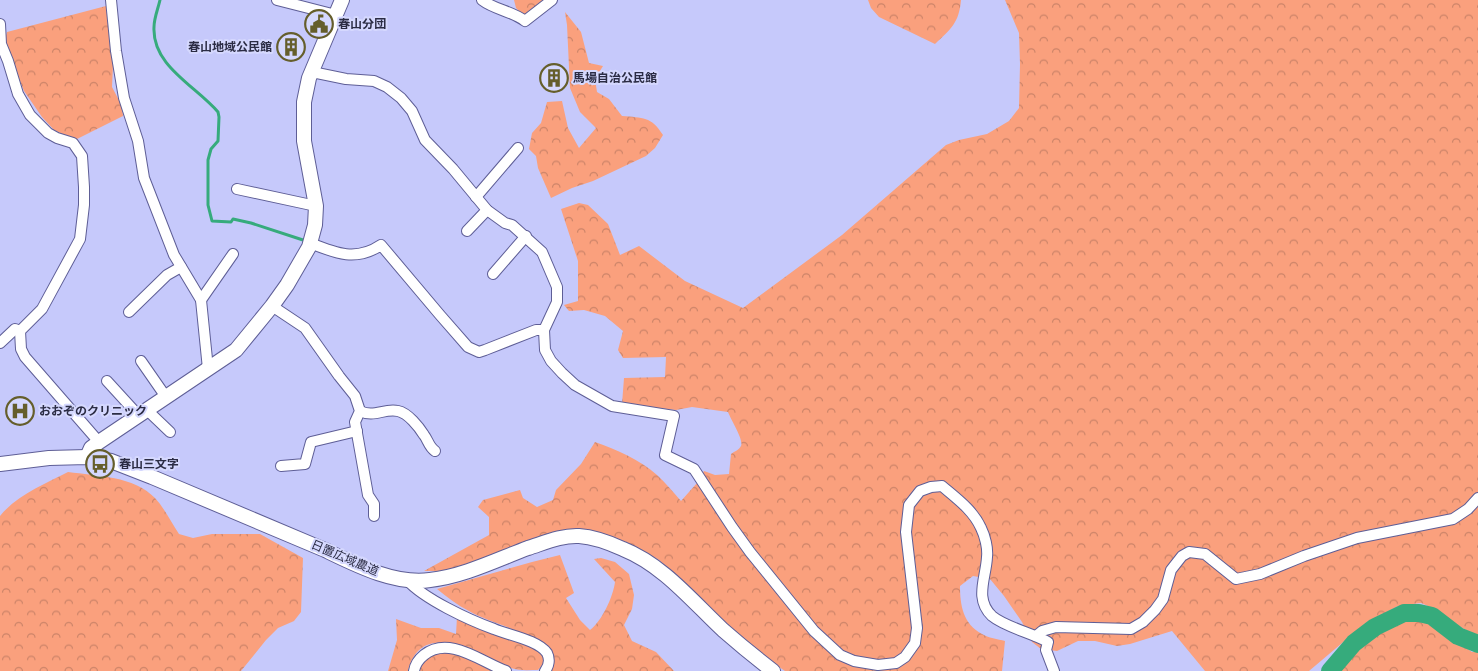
<svg xmlns="http://www.w3.org/2000/svg" width="1478" height="671" font-family="Bitter,'Noto Sans JP',serif">
  <defs>
    <pattern id="forest-crowns" width="20" height="18" patternUnits="userSpaceOnUse" patternTransform="scale(1.25)"><rect width="20" height="18" fill="#faa07d"/><path d="M2 6a3 3 0 1 1 6 0M12 15a3 3 0 1 1 6 0" fill="none" stroke="#cb8368"/></pattern>
  </defs>
  <rect width="100%" height="100%" fill="#c6c9fb"/>
  <g fill="url(#forest-crowns)">
    <path d="M514 0H545L525 17 516 8Z"/>
    <path d="M868 0H961C959 23 951 29 935 44L879 17 871 8Z"/>
    <path d="M1005 0H1478V637L1452 622 1437 610 1421 603 1398 606 1367 622 1309 671H1205L1172 631 1130 644 1117 646 1095 641H1078L1057 651 1041 649 1032 642 1022 622 1004 596 990 579 973 576 960 586C960 605 963 624 982 634 988 638 998 639 1005 641L1002 671H785L763 656 719 618 684 583 659 560 628 543 602 535 477 561 444 571H424L489 535V517L478 507 483 500 520 490 523 498 537 507 553 500 556 490 581 464 595 442C617 450 639 459 657 475 666 483 673 492 681 501L697 483 704 471 715 475 729 474 731 454C735 451 739 450 741 446 744 440 731 420 728 412L692 407 676 410 622 404 624 378 665 377 666 357 623 358 618 350 623 331 605 316 584 310 569 311 564 305 578 301V261L561 209 579 203 588 205 608 224 620 255 639 246 685 281 743 308 842 235 946 145 959 140 987 134 1009 121 1019 108 1020 64 1019 33Z"/>
    <path d="M106 6 113 65 112 87 122 106 123 116 75 140 54 130 42 117 24 91 4 42 7 32Z"/>
    <path d="M565 12 581 32 589 63 603 66 595 79 597 92 609 99 622 116C643 118 651 116 663 135L655 148 646 156 593 181 572 188 551 198 538 168 536 156 529 149 532 133 541 123 547 102 562 101 568 128 579 148 596 128 580 112 570 88 567 25Z"/>
    <path d="M68 472C97 476 134 476 155 498 165 509 171 522 179 534L193 538 212 534H260L303 558 301 612 294 621 278 628 266 640 241 671H0V516C17 495 45 484 68 472Z"/>
    <path d="M560 555 574 593 566 598 580 620 590 630C602 621 613 597 615 582L594 559 601 558 615 562 629 574 634 595 632 609 624 625 632 641 656 652 674 671H551L554 661C540 632 495 626 469 611 457 605 447 597 437 589L532 562Z"/>
    <path d="M457 617 491 633 534 647 543 655 544 663 538 670C529 670 519 671 511 668 479 656 422 616 408 671H388L397 640 396 619 421 628H439L456 634Z"/>
    <path d="M1418 619 1431 623 1472 652H1478V671H1337C1358 646 1383 622 1418 619Z"/>
    <path d="M452 651 496 671H418C427 654 434 655 452 651Z"/>
  </g>
  <g fill="none" stroke-linecap="round" stroke-linejoin="round">
    <path stroke="#36ab7c" stroke-width="3" d="M160 0C158 9 154 18 154 27 152 66 196 86 218 112L219 117 218 141 211 149 208 160V205L212 221 231 222 233 219 251 223 303 240"/>
    <path stroke="#36ab7c" stroke-width="18" d="M1330 671 1354 643 1375 627 1404 613H1419L1432 616 1458 636 1478 644"/>
    <defs>
      <g id="street">
        <path d="M111 0 116 51 124 98 138 141 144 178 174 255 201 300 208 369"/>
        <path d="M277 0 336 15"/>
        <path d="M482 0C495 10 512 11 525 21L552 0"/>
        <path d="M0 24 1 44 8 61 18 94 30 115 48 133 57 138 73 143 82 156 84 187V205L80 239 42 309 20 331 21 349 25 357 99 442"/>
        <path d="M312 72 346 79 374 81 387 87 401 98 412 111 425 140 453 169 487 210 505 223 512 225 542 252 557 287V302L544 330 545 350 551 361 562 373 575 385 612 406 674 416 665 455 694 469 732 527 750 552 814 631 840 655 854 661 878 665 896 663 905 657 915 643 917 628 906 532 909 505 920 491 931 487 942 486C956 498 973 510 981 528 985 536 988 548 987 557 986 578 974 599 992 616 1005 627 1032 633 1048 642L1046 650 1054 671"/>
        <path d="M237 189 316 206"/>
        <path d="M476 197 518 148"/>
        <path d="M467 231 487 210"/>
        <path d="M310 243C335 253 356 262 381 245L440 315 468 347 479 352 485 350 536 330H544"/>
        <path d="M493 274 526 236"/>
        <path d="M201 300 233 254"/>
        <path d="M272 306 305 328 339 376 355 396 360 411 355 422 368 495 374 504V516"/>
        <path d="M129 312 167 275 181 267"/>
        <path d="M0 343 15 329 20 331"/>
        <path d="M141 361 166 397"/>
        <path d="M107 381 139 416"/>
        <path d="M147 410 170 432"/>
        <path d="M360 411C374 418 384 408 398 411 408 413 419 427 424 435 428 440 429 447 435 451"/>
        <path d="M281 466 305 464 311 442 357 431"/>
        <path d="M407 580C424 599 469 620 494 629 508 635 538 640 547 653 550 659 549 666 545 671"/>
        <path d="M1036 636 1042 631 1056 627 1131 629 1143 622 1155 610 1163 599 1171 570 1182 556 1189 552 1205 554 1236 579 1260 574 1304 556 1357 538 1453 519 1468 509 1478 498"/>
        <path d="M414 671C415 665 419 659 424 655 449 635 481 662 506 671"/>
      </g>
      <g id="secondary">
        <path d="M87 457 91 448 99 442 236 350 272 306 287 285 309 247 315 225 316 206 304 141V102L309 78 342 0"/>
        <path d="M0 464 49 458 87 457 111 461 152 477 325 550C356 565 395 585 430 580 464 576 496 560 528 548 544 543 562 535 579 536 594 537 610 543 623 549 663 565 692 601 723 630 739 644 756 658 773 671"/>
      </g>
    </defs>
    <use href="#street" stroke="#5e5e96" stroke-width="12"/>
    <use href="#secondary" stroke="#5e5e96" stroke-width="16"/>
    <use href="#street" stroke="#fff" stroke-width="10"/>
    <use href="#secondary" stroke="#fff" stroke-width="14"/>
  </g>
  <defs>
    <symbol id="civic-ring" viewBox="-11 -11 22 22"><circle r="9.5" fill="#d5d8fe" stroke="#655e2b" stroke-width="1.5"/><path d="M-.6-6.5H3V-4.5H.6V-3L4-1V1h2V6H-6V1h2V-1L-.6-3ZM-1.2 2.5V6h2.4V2.5Z" fill="#655e2b"/></symbol>
    <symbol id="building-ring" viewBox="-11 -11 22 22"><circle r="9.5" fill="#d5d8fe" stroke="#655e2b" stroke-width="1.5"/><path d="M-4-6H4V6H1V3H-1V6H-4ZM-2.5-4.3h1.7v1.8h-1.7ZM.8-4.3h1.7v1.8H.8ZM-2.5-1h1.7V.8h-1.7ZM.8-1h1.7V.8H.8Z" fill="#655e2b"/></symbol>
    <symbol id="hospital-ring" viewBox="-11 -11 22 22"><circle r="9.5" fill="#d5d8fe" stroke="#655e2b" stroke-width="1.5"/><path d="M-5-5h3v3.5h4V-5h3V5h-3V1.5h-4V5h-3Z" fill="#655e2b"/></symbol>
    <symbol id="bus-ring" viewBox="-11 -11 22 22"><circle r="9.5" fill="#d5d8fe" stroke="#655e2b" stroke-width="1.5"/><path d="M-5-6H5V4H4V6H2V4H-2V6H-4V4H-5ZM-3.5-4V0h7V-4ZM-3.5 1.2v1.5H-2V1.2ZM2 1.2v1.5H3.5V1.2Z" fill="#655e2b"/></symbol>
  </defs>
  <g fill-rule="evenodd">
    <use href="#civic-ring" x="303" y="8" width="32" height="32"/>
    <use href="#building-ring" x="275" y="31" width="32" height="32"/>
    <use href="#building-ring" x="538" y="62" width="32" height="32"/>
    <use href="#hospital-ring" x="4" y="395" width="32" height="32"/>
    <use href="#bus-ring" x="84" y="448" width="32" height="32"/>
  </g>
  <g text-anchor="middle" stroke-width="4" stroke-linejoin="round" paint-order="stroke">
    <g font-size="12" font-weight="bold" fill="#2b2c44" stroke="#d5d8fe" text-anchor="start">
      <text x="338" y="28">春山分団</text>
      <text x="272" y="51" text-anchor="end">春山地域公民館</text>
      <text x="573" y="82">馬場自治公民館</text>
      <text x="39" y="415">おおぞのクリニック</text>
      <text x="119" y="468">春山三文字</text>
    </g>
    <g font-size="12" fill="#2b2c44" stroke="#d5d8fe">
      <text transform="translate(345 558) rotate(23)" y="4">日置広域農道</text>
    </g>
  </g>
</svg>
